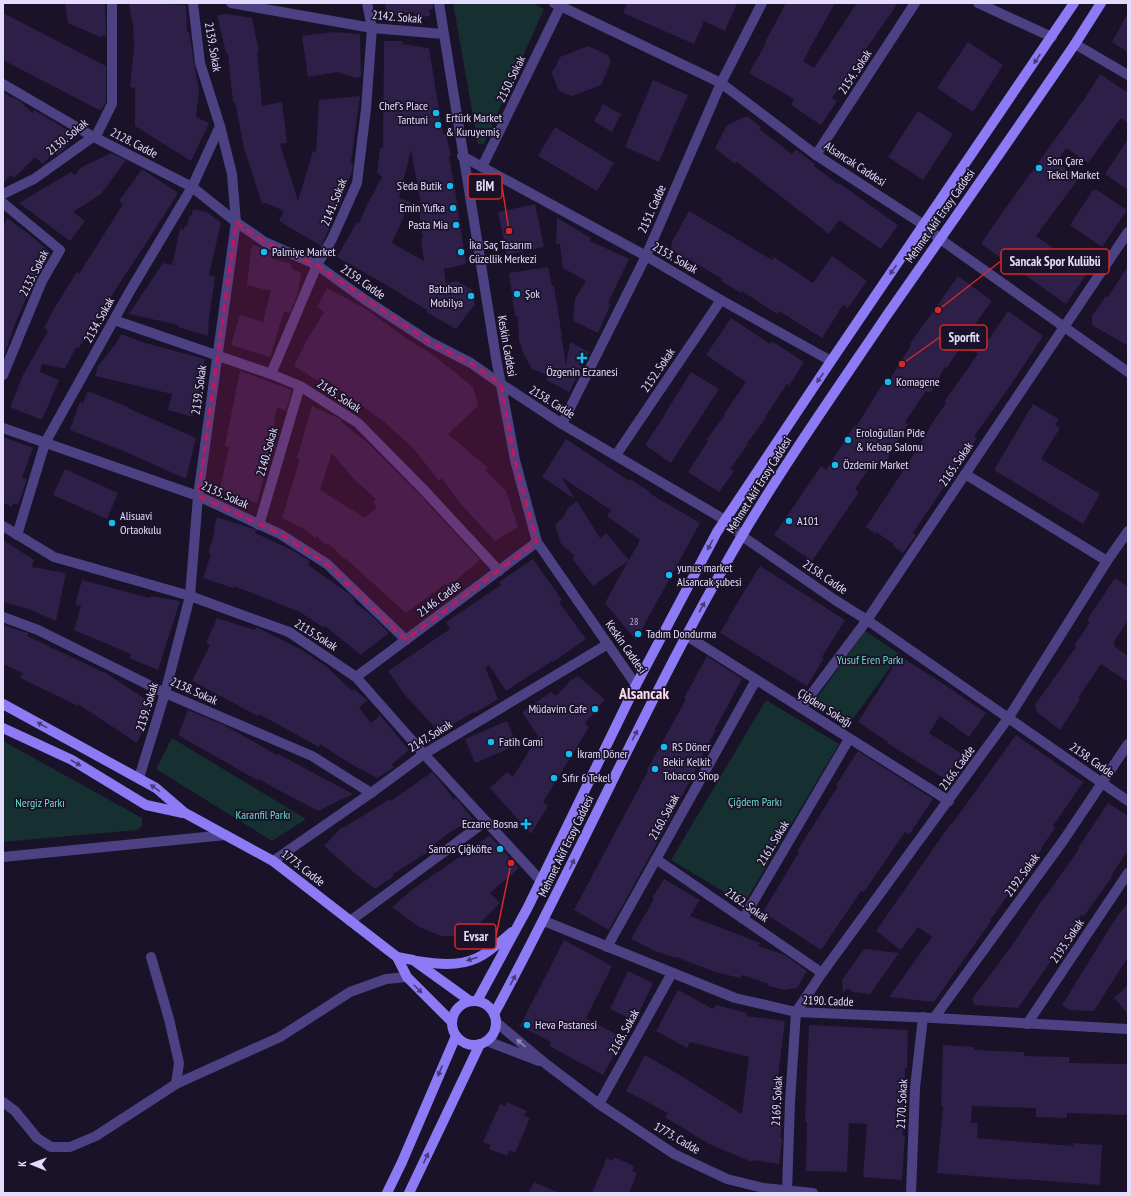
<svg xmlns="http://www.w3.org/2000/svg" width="1131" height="1196" font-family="'PT Sans Narrow',sans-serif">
  <rect width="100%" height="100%" fill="#191228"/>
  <g fill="#162f31">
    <path d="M453 3H533L544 9 484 144H478Z"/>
    <path d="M865 631 900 654 850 723 814 702Z"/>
    <path d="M766 700 839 744 744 904 671 860Z"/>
    <path d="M172 738 306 819 272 841 156 769Z"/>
    <path d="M3 741 142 818V826L137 830 3 842Z"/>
  </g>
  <g fill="#2d1f47" fill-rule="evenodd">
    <path d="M65 3H105L106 35 100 37 68 23Z"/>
    <path d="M129 3 186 5 187 32H189L199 91 196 117 209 123 191 161 135 126V88L130 87 134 48 133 22H132Z"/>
    <path d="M385 3H433V9H429L430 16 415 18 414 12 387 16Z"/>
    <path d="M627 3H737L725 31 704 21 694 44 623 13Z"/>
    <path d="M786 3H835L803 61 814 68 857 3H898L832 98 837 101 821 125 791 105 794 99 749 73 766 43 765 42Z"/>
    <path d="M3 13 106 66V102L102 109 99 110 3 60Z"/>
    <path d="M1128 13V52L1112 42Z"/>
    <path d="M227 14 252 18 259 51H257L262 106 282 102 287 143 280 144 298 201 313 151 316 152 319 100 360 96 351 162 353 163 352 172 340 204 330 215 334 218 321 246 279 221 284 211 266 203 262 204 244 148 235 102H233L228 53H226L217 15Z"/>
    <path d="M333 32 360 34 361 77 355 78 338 72 308 77 302 36Z"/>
    <path d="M384 41H403L402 44 429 48 443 134H446L451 156H449L455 190 466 264 444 269 446 283 457 281 472 290 475 304 456 329 426 312 427 310 388 286 337 257 357 222 359 223 367 205 382 177 377 173 380 148H383ZM411 150 421 205 418 204 423 238 421 239 424 261 392 243 410 202 399 198Z"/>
    <path d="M968 42 1003 65 973 112 937 88Z"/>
    <path d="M588 46 608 55 611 62 601 85 572 96 559 91 551 71 554 70 560 57Z"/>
    <path d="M1100 74 1128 93V123L1121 118 1088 163 1066 148 1057 162 1079 178 1036 236 1088 272 1066 304 981 244 1002 213 1087 95Z"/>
    <path d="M653 80 688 95 659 162 625 147Z"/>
    <path d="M3 92 12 98 13 97 21 102 32 113 34 110 76 135 63 150 57 155 55 153 51 158 50 156 43 164 35 157 14 178 11 175 3 183Z"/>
    <path d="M603 104 621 114 612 132 594 121Z"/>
    <path d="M918 111 953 134 923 180 888 157Z"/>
    <path d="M747 116 761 127 759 129 792 154 796 150 815 164 814 166 838 184 839 183 898 225 881 249 839 220 829 234 737 162 735 164 715 148 727 125Z"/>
    <path d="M555 127 614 163 597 191 538 156Z"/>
    <path d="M1128 139V190L1105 174Z"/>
    <path d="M111 153 126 160 101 194 73 212 85 221 70 241 19 203 71 172 75 175 80 168Z"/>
    <path d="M142 169 178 193 154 231 112 295 91 330 78 349 76 347 65 369 42 364 40 372 59 380 42 420 10 407 23 375 48 331 44 328 55 307 77 272 79 274 123 204 119 201Z"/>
    <path d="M1093 190H1097L1127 210 1102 247 1070 225Z"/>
    <path d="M535 204 544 247 507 255 498 212Z"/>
    <path d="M193 209 207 212 221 223 209 275 215 277 209 318 208 336 178 327V325L129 314 163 263 172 265 180 229 184 230 185 225 187 226 189 216 191 217Z"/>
    <path d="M689 211 772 260 774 257 813 283 832 256 867 281 848 308 843 305 822 338 779 311 777 314 742 291 741 293 721 281 722 279 689 259 688 260 671 249 672 242Z"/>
    <path d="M7 218 29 234 51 253 39 273H37L15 324 4 356 3 227Z"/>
    <path d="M557 218 591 238 590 241 629 259 608 303 611 304 598 333 573 321 575 299 586 281 563 268 560 244 556 245Z"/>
    <path d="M253 245 274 253 273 259 292 264 291 268 301 273 298 293 290 313 284 311 270 357 231 345 240 315 263 322 271 291 247 285 251 250Z"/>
    <path d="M1128 266V346L1092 325V316L1106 296 1108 297Z"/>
    <path d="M548 267 552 286H554L562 336 561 338 562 339 566 366 570 342 589 352 569 392 546 380 549 376 532 369 525 357 519 341 518 316H515L509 273Z"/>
    <path d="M958 276 992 301 972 328 989 339 1008 311 1043 336 1008 389 974 436 977 438 913 533 916 535 903 553 893 546 894 544 876 532 875 534 866 527 914 454 930 428H929L946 403 944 402 978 354 963 343 947 368 945 367 930 393 926 391 905 422 908 424 883 466 874 461 855 489 859 492 812 561 774 535 821 466 826 470 854 426 856 427 887 377 890 379 911 345 910 344Z"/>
    <path d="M327 288 366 309 410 341 432 354 473 387 478 406 448 434 488 468 485 470 506 491 518 527 495 541 459 502 442 478 439 481 414 449 383 421 324 378 322 383 294 366 307 340 324 312 317 307Z"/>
    <path d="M731 318 770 344 772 341 804 362 789 386 787 384 765 417 766 418 747 443 748 444 730 469 734 471 719 492 688 472 708 441 706 440 725 415 724 414 746 382 706 355Z"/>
    <path d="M121 334 142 342 205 359 198 399 193 417 168 410 172 394 95 376 98 366 117 342Z"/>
    <path d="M240 371 292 390 286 411 277 407 268 461 257 503 220 489 229 447 225 446Z"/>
    <path d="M691 372 719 389 671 463 645 445 665 415H664Z"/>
    <path d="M88 391 128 407V408L196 438 186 479 126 452 70 430 80 402 83 403Z"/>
    <path d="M1033 404 1059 419 1055 425 1060 428 1041 459 1100 494 1083 524 994 470Z"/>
    <path d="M312 406 342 420 341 422 369 444 419 494 480 560 448 587 445 584 406 613 345 558 344 559 333 547 332 548 328 543 326 545 317 536 315 538 308 531 282 518 300 459 297 458ZM332 453 354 479 376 499 373 502 377 507 365 518 320 490Z"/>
    <path d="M3 437 33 448 22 478 27 479 18 505 13 503 12 507 3 503Z"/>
    <path d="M566 439 629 481 630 479 650 492 649 493 700 523 636 640 605 603 628 561 593 586 572 558 575 556 561 544 555 525 564 516 567 509 577 501 600 538 606 533 629 560 640 540 607 516 611 510 561 477 575 499 542 477Z"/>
    <path d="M65 469 118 493 107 519 53 495Z"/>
    <path d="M217 517 254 529 256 530 255 533 294 551 310 561 308 565 344 590 355 599 353 601 371 615 389 633 361 655 325 626 324 628 300 612 234 586 233 588 203 578 211 554 208 553 213 538 215 524Z"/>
    <path d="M3 540 34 560 32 567 66 573 56 621 28 609 3 602Z"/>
    <path d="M533 559 562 600 559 602 586 639 553 662 552 661 506 691 489 665 485 667 498 699 475 713 474 712 439 732 405 695 388 671 450 629 446 622 501 585 499 582Z"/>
    <path d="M760 566 845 620 822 657 824 658 807 686 720 633 729 618H728Z"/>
    <path d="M1115 578 1128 587V620L1113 643 1115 644 1114 646 1128 656V682L1101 664 1078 698 1080 699 1060 730 1037 712 1035 705 1076 647 1074 646 1090 622 1087 620Z"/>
    <path d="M82 580 150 598 151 596 180 601 158 670 129 658 131 654 74 630 81 606 75 605Z"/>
    <path d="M217 618 255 630 256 627 302 650 326 666 352 691 354 689 367 700 359 708 371 723 380 715 409 750 391 765 395 767 377 778 351 764 320 744 319 747 259 714 258 716 192 681 210 645 206 643Z"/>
    <path d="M3 625 28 633 27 636 103 672V671L154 705 137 743 78 704V706L20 678 23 673 3 664Z"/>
    <path d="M707 656 742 679 715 729 716 730 695 769H696L669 821 609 930 574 910 648 771 647 770 686 699 684 698Z"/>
    <path d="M900 656 956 692H955L986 713 969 737 940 716 929 733 962 754 945 779 887 743 888 742 858 722Z"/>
    <path d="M578 676 605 700 585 723 589 727 543 802 548 806 531 834 490 788 507 772 513 777 538 736 522 712 551 692 556 696 570 681Z"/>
    <path d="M188 710 224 725 277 755 278 754 353 794 318 811 258 779 257 780 178 735Z"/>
    <path d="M507 721 517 745 475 763 465 739Z"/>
    <path d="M1016 735 1083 782 1053 826 1055 828 1041 848 1042 849 990 920 991 921 934 1002 889 997 932 937 918 927 901 950 876 931 951 823 952 824Z"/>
    <path d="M858 751 933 799 909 835 905 832 864 892 861 891 821 950 763 912 799 852 797 851 838 786 836 785Z"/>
    <path d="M432 772 441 782 454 800 456 798 473 819 449 833 426 850 428 852 393 874 394 876 375 889 357 875 324 846 342 827 343 828 390 799 391 801Z"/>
    <path d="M1108 803 1128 816V850L1111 876 1112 877 1084 916 1082 914 1051 961 1018 1008 975 1005 972 999 1013 944 1044 897H1045L1079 849 1078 848Z"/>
    <path d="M489 835 519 868 490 893 500 903 477 926 460 936H441L419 927 392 907 413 889 462 855 464 857Z"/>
    <path d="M664 879 700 900 690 916 760 943 758 946 785 955 807 971 797 988 785 990 768 986 769 984 742 975 740 978 715 972 676 957V958L655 951 631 939 654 899 652 898Z"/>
    <path d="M1128 902V957L1094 1011 1070 1010 1062 1005 1114 921Z"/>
    <path d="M564 940 612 966 586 1018 623 1038 603 1075 549 1046 551 1042 520 1026Z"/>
    <path d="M864 949 899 953 870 994 853 992 847 988 843 993 842 980Z"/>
    <path d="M628 971 653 983 635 1021 610 1009Z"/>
    <path d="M1128 985V1014L1114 998Z"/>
    <path d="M678 990 713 1009 716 1005 747 1013 746 1016 785 1021 772 1123 782 1125 780 1138H782V1142L779 1164 753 1160 752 1162 709 1144 665 1117 668 1113 626 1091 645 1055 678 1074 742 1114 749 1057 690 1042 687 1048 656 1031Z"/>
    <path d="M809 1025 908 1030 907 1068H905L903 1136H905L902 1180 863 1177 867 1124 849 1123 847 1172 806 1171 807 1122 805 1121Z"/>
    <path d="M943 1045 974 1047V1050L1024 1052V1056L1069 1057V1063L1128 1064V1115L1067 1113V1118L1036 1117V1108L972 1106 971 1123H978L977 1138 1073 1146V1143L1102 1145 1100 1185 1023 1179V1180L937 1173 943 1106H941Z"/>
    <path d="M507 1102 527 1111 524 1116 530 1118 515 1153 510 1150 507 1156 489 1149 491 1145 483 1142 500 1104 505 1106Z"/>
    <path d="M614 1157 634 1166 632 1171 637 1173 629 1193H592L607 1158 612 1161Z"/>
    <path d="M534 1182 559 1193H529Z"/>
  </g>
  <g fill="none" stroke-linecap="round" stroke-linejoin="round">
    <g stroke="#4c4183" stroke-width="10">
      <path d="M231 3 372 28 443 34"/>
      <path d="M439 3 496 358 515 460 537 542 636 685"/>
      <path d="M554 3 721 83 816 155 924 225 940 239 1128 372"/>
      <path d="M978 3 1052 37"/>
      <path d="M1075 44 1128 75"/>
      <path d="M3 84 92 136 192 187 236 222 265 242 317 265 364 299 430 342 471 363 501 384 562 424 725 520 742 536 835 600 867 620 1128 801"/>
      <path d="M816 155 915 3"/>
      <path d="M462 156 646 256 721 300 831 361"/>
      <path d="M482 167 562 3"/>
      <path d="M3 194 34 179 97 134 112 104V3"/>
      <path d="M3 203 60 250 42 281 3 375"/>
      <path d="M114 320 271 374 300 386 358 423 424 490 499 571"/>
      <path d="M271 374 317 265 332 239 357 183 366 109 372 28 367 3"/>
      <path d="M562 424 646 256 721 83 762 3"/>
      <path d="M3 428 198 496 280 534 327 564 406 640"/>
      <path d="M616 455 721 300"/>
      <path d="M965 474 1107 561"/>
      <path d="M259 525 300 386"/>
      <path d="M3 526 54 557 190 596 289 632 356 677 424 754 541 881"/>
      <path d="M17 535 45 443 130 291 192 187 220 126"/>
      <path d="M3 617 38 630 165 693 312 756 371 793"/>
      <path d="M687 636 949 801"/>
      <path d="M356 677 537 542"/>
      <path d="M801 708 867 620 1128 232"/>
      <path d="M139 778 165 693 190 596 198 496 236 222 232 174 220 126 200 63 193 3"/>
      <path d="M3 857 226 835"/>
      <path d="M656 859 822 973"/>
      <path d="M273 861 371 793 424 754 608 644"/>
      <path d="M743 919 849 739"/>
      <path d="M350 921 486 821"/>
      <path d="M544 921 735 998 796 1012 934 1018 1128 1029"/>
      <path d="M607 947 756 680"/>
      <path d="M151 957 169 1019 179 1063 176 1084"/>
      <path d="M934 1018 1063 841 1128 744"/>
      <path d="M496 1022 546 1064 599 1104 674 1154 727 1179 763 1188 813 1193"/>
      <path d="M1027 1024 1128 873"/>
      <path d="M487 1041 539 1061"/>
      <path d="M3 1102 15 1111 37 1138 51 1147H70L96 1136 176 1084 280 1037 350 992 386 979 407 977"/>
      <path d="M599 1104 672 973"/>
      <path d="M787 1191 790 1102 796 1012 822 973 1009 717 1107 561 1128 531"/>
      <path d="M911 1193 915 1088 923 1017"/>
    </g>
    <g stroke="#8d7af5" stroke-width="10">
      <path d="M3 704 156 788 185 813 273 861 397 957 413 960 470 1001"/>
      <path d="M3 728 72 760 146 805 183 813"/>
      <path d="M397 957 407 977 452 1022"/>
      <path d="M416 961C436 964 458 967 477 958 490 952 501 941 512 932"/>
      <path d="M477 1001 528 907 636 685 717 532 831 361 1074 3"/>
      <circle cx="474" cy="1023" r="22"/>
      <path d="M494 1014C579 857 650 693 740 539 785 463 837 389 887 315 950 225 1013 135 1075 44L1101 3"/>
      <path d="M387 1193 402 1162 456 1036"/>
      <path d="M409 1193 480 1044"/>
    </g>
  </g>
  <defs><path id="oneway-solid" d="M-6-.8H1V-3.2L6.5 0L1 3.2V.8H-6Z"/></defs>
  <g fill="#473c7a">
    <use href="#oneway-solid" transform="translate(1037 59) rotate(124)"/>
    <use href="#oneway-solid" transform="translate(893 270) rotate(125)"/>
    <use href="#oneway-solid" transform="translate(820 378) rotate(124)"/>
    <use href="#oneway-solid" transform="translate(710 545) rotate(118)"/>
    <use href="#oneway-solid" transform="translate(702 607) rotate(-62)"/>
    <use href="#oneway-solid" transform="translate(42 725) rotate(-151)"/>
    <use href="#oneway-solid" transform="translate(635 735) rotate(-62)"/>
    <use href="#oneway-solid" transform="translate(76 763) rotate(30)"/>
    <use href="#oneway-solid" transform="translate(155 788) rotate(-145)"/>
    <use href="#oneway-solid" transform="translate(572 864) rotate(-64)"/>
    <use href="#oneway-solid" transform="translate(472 959) rotate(162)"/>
    <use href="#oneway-solid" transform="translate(513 980) rotate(-62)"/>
    <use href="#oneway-solid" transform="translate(418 989) rotate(45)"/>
    <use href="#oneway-solid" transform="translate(440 1071) rotate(113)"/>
    <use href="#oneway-solid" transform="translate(426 1158) rotate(-65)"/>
  </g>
  <use fill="#9087b9" href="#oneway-solid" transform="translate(521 1043) rotate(-139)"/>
  <path fill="#c2185b" fill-opacity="0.2" stroke="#c2185b" stroke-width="3" stroke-dasharray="8 5" stroke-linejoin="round" d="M236 222 265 242 317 265 430 342 471 363 501 384 515 460 537 542 406 640 327 564 280 534 198 496Z"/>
  <g fill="#16bcee" stroke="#191228" stroke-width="1.5">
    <circle cx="436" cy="113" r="4"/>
    <circle cx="438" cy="125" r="4"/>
    <circle cx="1039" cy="168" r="4"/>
    <circle cx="450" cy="186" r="4"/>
    <circle cx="453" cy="208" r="4"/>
    <circle cx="456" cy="225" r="4"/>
    <circle cx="264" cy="252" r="4"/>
    <circle cx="461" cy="252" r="4"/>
    <circle cx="517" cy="294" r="4"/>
    <circle cx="471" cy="296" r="4"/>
    <path d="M580 352h4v4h4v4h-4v4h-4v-4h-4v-4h4z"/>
    <circle cx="888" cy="382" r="4"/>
    <circle cx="848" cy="440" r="4"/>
    <circle cx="835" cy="465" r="4"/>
    <circle cx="789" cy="521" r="4"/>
    <circle cx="112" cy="523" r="4"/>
    <circle cx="669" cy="575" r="4"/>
    <circle cx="638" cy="634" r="4"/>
    <circle cx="595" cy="709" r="4"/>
    <circle cx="491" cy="742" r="4"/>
    <circle cx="664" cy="747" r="4"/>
    <circle cx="569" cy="754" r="4"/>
    <circle cx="655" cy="769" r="4"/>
    <circle cx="554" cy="778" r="4"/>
    <path d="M524 818h4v4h4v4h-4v4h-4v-4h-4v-4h4z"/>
    <circle cx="500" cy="849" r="4"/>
    <circle cx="527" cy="1025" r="4"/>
  </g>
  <g text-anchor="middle" stroke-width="3.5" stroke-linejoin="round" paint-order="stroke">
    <g font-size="10" fill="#b6adcf">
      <text x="634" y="625">28</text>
    </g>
    <g font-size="12" fill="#e4dcfc" stroke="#191228">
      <text transform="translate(397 17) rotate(5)" y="4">2142. Sokak</text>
      <text transform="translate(213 47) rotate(80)" y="4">2139. Sokak</text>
      <text transform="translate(855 72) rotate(-57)" y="4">2154. Sokak</text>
      <text transform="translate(511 79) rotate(-64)" y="4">2150. Sokak</text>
      <text transform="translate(67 137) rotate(-39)" y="4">2130. Sokak</text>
      <text transform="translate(134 143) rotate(27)" y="4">2128. Cadde</text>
      <text transform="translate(855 164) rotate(33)" y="4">Alsancak Caddesi</text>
      <text transform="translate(334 202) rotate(-68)" y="4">2141. Sokak</text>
      <text transform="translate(652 209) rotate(-66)" y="4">2151. Cadde</text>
      <text transform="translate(940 216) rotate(-55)" y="4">Mehmet Akif Ersoy Caddesi</text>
      <text transform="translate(675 258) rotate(30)" y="4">2153. Sokak</text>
      <text transform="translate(34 273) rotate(-63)" y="4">2133. Sokak</text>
      <text transform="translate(363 282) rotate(35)" y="4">2159. Cadde</text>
      <text transform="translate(99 320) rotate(-61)" y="4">2134. Sokak</text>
      <text transform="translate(507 346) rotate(80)" y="4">Keskin Caddesi</text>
      <text transform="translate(658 370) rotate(-56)" y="4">2152. Sokak</text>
      <text transform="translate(199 390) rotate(-82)" y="4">2139. Sokak</text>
      <text transform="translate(339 396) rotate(33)" y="4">2145. Sokak</text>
      <text transform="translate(552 402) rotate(32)" y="4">2158. Cadde</text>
      <text transform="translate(267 452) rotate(-74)" y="4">2140. Sokak</text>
      <text transform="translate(956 464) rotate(-56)" y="4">2165. Sokak</text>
      <text transform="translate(759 485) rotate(-58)" y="4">Mehmet Akif Ersoy Caddesi</text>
      <text transform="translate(225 495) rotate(24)" y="4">2135. Sokak</text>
      <text transform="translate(825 577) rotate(34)" y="4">2158. Cadde</text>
      <text transform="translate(439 599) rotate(-37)" y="4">2146. Cadde</text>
      <text transform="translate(316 635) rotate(32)" y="4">2115.Sokak</text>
      <text transform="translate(626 647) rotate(55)" y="4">Keskin Caddesi</text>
      <text transform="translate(194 691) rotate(24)" y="4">2138. Sokak</text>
      <text transform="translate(147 707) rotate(-73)" y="4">2139. Sokak</text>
      <text transform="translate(825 708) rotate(32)" y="4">Çiğdem Sokağı</text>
      <text transform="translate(430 736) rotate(-32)" y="4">2147. Sokak</text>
      <text transform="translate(1092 760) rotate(35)" y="4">2158. Cadde</text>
      <text transform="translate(957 768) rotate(-54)" y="4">2166. Cadde</text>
      <text transform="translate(664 817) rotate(-61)" y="4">2160. Sokak</text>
      <text transform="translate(773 843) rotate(-59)" y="4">2161. Sokak</text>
      <text transform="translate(566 846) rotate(-64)" y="4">Mehmet Akif Ersoy Caddesi</text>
      <text transform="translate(303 868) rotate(38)" y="4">1773. Cadde</text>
      <text transform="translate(1022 875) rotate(-54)" y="4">2192. Sokak</text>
      <text transform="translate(747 905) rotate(35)" y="4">2162. Sokak</text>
      <text transform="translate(1067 941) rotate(-56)" y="4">2193. Sokak</text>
      <text transform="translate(828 1001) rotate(2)" y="4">2190. Cadde</text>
      <text transform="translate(624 1032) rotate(-61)" y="4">2168. Sokak</text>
      <text transform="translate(777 1101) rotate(-87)" y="4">2169. Sokak</text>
      <text transform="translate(902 1104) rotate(-87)" y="4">2170. Sokak</text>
      <text transform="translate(677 1138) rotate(30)" y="4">1773. Cadde</text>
    </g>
    <g font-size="12" fill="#e4dcfc" stroke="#191228" text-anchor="start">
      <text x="428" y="110" text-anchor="end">Chef's Place<tspan x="428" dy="14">Tantuni</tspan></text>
      <text x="446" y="122">Ertürk Market<tspan x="446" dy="14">&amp; Kuruyemiş</tspan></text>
      <text x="1047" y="165">Son Çare<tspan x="1047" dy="14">Tekel Market</tspan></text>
      <text x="442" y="190" text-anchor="end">S'eda Butik</text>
      <text x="445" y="212" text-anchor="end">Emin Yufka</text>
      <text x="448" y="229" text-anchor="end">Pasta Mia</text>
      <text x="469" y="249">İka Saç Tasarım<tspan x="469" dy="14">Güzellik Merkezi</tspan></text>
      <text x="272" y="256">Palmiye Market</text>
      <text x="463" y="293" text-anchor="end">Batuhan<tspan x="463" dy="14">Mobilya</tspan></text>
      <text x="525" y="298">Şok</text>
      <text x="582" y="376" text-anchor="middle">Özgenin Eczanesi</text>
      <text x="896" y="386">Komagene</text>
      <text x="856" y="437">Eroloğulları Pide<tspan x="856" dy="14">&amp; Kebap Salonu</tspan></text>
      <text x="843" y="469">Özdemir Market</text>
      <text x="120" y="520">Alisuavi<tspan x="120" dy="14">Ortaokulu</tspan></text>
      <text x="797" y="525">A101</text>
      <text x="677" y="572">yunus market<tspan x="677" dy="14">Alsancak şubesi</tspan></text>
      <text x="646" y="638">Tadım Dondurma</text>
      <text x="587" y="713" text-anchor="end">Müdavim Cafe</text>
      <text x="499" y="746">Fatih Cami</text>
      <text x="672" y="751">RS Döner</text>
      <text x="577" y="758">İkram Döner</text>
      <text x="663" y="766">Bekir Kelkit<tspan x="663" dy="14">Tobacco Shop</tspan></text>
      <text x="562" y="782">Sıfır 6 Tekel</text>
      <text x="518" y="828" text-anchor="end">Eczane Bosna</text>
      <text x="492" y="853" text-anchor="end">Samos Çiğköfte</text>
      <text x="535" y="1029">Heva Pastanesi</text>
    </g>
    <g font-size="12" fill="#6cd8cb" stroke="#191228">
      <text x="870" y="664">Yusuf Eren Parkı</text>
      <text x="755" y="806">Çiğdem Parkı</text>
      <text x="40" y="807">Nergiz Parkı</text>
      <text x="263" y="819">Karanfil Parkı</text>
    </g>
    <g font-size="16" font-weight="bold" fill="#fddded" stroke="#191228">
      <text x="644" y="699">Alsancak</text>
    </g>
  </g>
  <path fill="none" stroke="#d62828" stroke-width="1.5" d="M509 231L502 186M938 310L1001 261M902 364L940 337M511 863L496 936"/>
  <g fill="#d62828" stroke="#191228" stroke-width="1.5">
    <circle cx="509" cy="231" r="4"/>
    <circle cx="938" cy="310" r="4"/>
    <circle cx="902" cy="364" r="4"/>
    <circle cx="511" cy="863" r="4"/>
  </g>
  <g fill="#191228" stroke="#d62828" stroke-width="1.5">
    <rect x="468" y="174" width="34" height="25" rx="4"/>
    <rect x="1001" y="249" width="108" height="25" rx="4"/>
    <rect x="940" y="325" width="47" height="25" rx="4"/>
    <rect x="455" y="924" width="41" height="25" rx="4"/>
  </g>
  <g font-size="13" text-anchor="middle" font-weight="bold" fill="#e4dcfc">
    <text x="485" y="191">BİM</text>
    <text x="1055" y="266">Sancak Spor Kulübü</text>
    <text x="964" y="342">Sporfit</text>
    <text x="476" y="941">Evsar</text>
  </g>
  <rect width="1131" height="1196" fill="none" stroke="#e4dcfc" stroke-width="8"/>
  <g transform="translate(32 1164) rotate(271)" stroke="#191228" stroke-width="3" paint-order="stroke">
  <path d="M0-3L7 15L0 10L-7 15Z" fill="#e4dcfc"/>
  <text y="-6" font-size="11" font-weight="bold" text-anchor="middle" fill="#e4dcfc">K</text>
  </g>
</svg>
